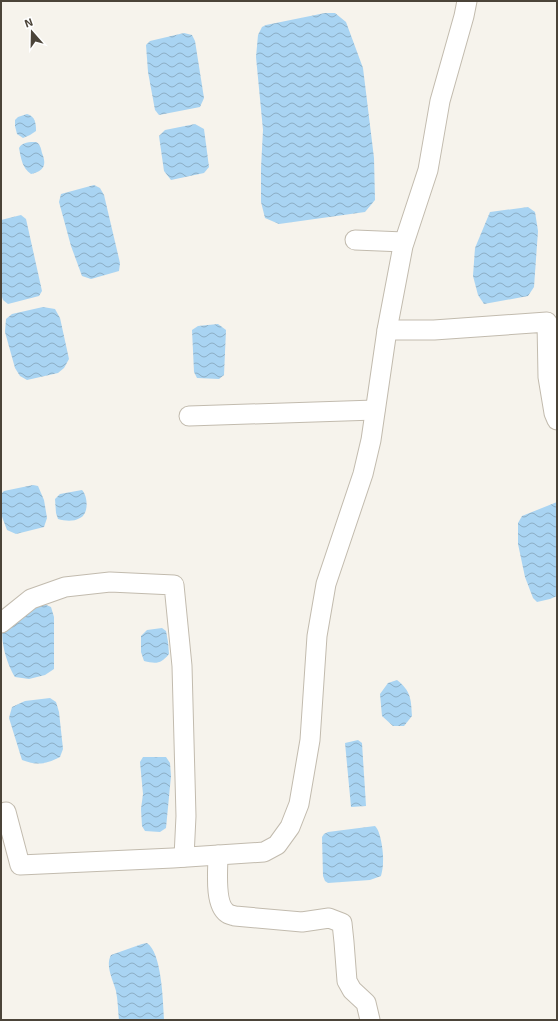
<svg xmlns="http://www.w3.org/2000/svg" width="558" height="1021" font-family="'Exo 2',sans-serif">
  <defs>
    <pattern id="water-waves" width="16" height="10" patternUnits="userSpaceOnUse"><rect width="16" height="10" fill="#a9d4f2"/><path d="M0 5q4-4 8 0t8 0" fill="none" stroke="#8caec5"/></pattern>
  </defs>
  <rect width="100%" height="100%" fill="#f6f3ec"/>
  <g fill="url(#water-waves)">
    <path d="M325 13H335L346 22 363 68 374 158 375 200 365 212 279 224 265 218 261 202V168L263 130 256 57 258 35 262 27 266 25Z"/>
    <path d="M184 33 192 35 195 41 204 98 200 107 159 115 155 110 148 72 146 45 150 41Z"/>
    <path d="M27 114C35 116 36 123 36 131L30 135 23 138 17 134 15 126V120L18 117Z"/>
    <path d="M195 124 204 129 209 167 204 173 171 180 164 171 159 136 165 130Z"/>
    <path d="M36 142C40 144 41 148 42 153 47 165 44 171 31 174 22 168 21 158 19 148 22 142 30 142 36 142Z"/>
    <path d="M94 185 100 188 104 195 120 263 119 271 91 279 82 276 71 246 59 202 61 194Z"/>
    <path d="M528 207 535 212 538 231 534 287 528 296 484 304 478 295 473 276 475 248 490 212Z"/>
    <path d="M21 215 26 219 42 291 39 296 8 304 3 300 1 294V220Z"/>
    <path d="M43 307 55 309 60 318 69 359 64 368 58 373 27 380 20 376 15 368 5 332 6 319 12 314Z"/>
    <path d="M218 324 226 330 224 375 219 379 197 378 194 372 192 330 198 326Z"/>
    <path d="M33 485 38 486 44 500 47 518 44 527 16 534 7 530 1 514 2 493 4 491Z"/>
    <path d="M82 490C88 496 89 514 80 518 73 522 65 521 58 519L56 513 55 499 60 494Z"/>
    <path d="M557 502V596L550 599 537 602 533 598 525 577 518 544V523L522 516Z"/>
    <path d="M44 604 51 607 54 617V669L45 675 29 679 15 677C7 664 0 641 3 627 5 622 24 611 29 609 34 607 39 606 44 604Z"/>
    <path d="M162 628 166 631 168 642 169 654C161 664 156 664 144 661L141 652V636L147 630Z"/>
    <path d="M397 680C411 691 411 699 412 716L404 726H393L382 716 380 694 388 683Z"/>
    <path d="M50 698 56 702 59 712 63 749 60 757C46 764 38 766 22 760L9 718 12 707 25 701Z"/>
    <path d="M358 740 362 743 366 806 351 807 345 743Z"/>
    <path d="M143 757H166L170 763 171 776 166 828 160 832 145 831 142 826 141 809 143 794 140 762Z"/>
    <path d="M375 826C381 831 384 855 383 863 383 867 382 872 381 876L370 880 328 883 325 881 323 876 322 837 324 834 328 832Z"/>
    <path d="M147 943C162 953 163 1002 164 1020H119C118 1011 118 1001 116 991 113 980 105 966 111 955L142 944Z"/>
  </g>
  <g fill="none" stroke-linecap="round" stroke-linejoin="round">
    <defs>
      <g id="minor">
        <path d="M355 240 404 242"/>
        <path d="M387 330H434L547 322 548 377 554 413 557 420"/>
        <path d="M189 416 375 410"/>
        <path d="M1 623 31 599 65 587 110 582 174 585 182 666 186 816 184 857"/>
        <path d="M6 812 20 865 173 858 264 852 277 845 290 827 299 804 310 740 317 636 326 584 363 474 371 440 387 330 403 246 428 170 440 101 464 16 467 1"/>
        <path d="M218 855C218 869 214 904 227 913 229 915 233 915 235 916L302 922 329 918 342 923 344 942 347 981 352 990 366 1003 370 1020"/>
      </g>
    </defs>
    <use href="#minor" stroke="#c2bbae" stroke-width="21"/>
    <use href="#minor" stroke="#fff" stroke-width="19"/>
  </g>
  <rect width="558" height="1021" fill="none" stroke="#4b4439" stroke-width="4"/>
  <g transform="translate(32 32) rotate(340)" stroke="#ffffff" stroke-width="3" paint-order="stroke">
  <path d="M0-3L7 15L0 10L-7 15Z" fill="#4b4439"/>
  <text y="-6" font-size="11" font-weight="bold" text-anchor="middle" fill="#4b4439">N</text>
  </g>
</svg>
